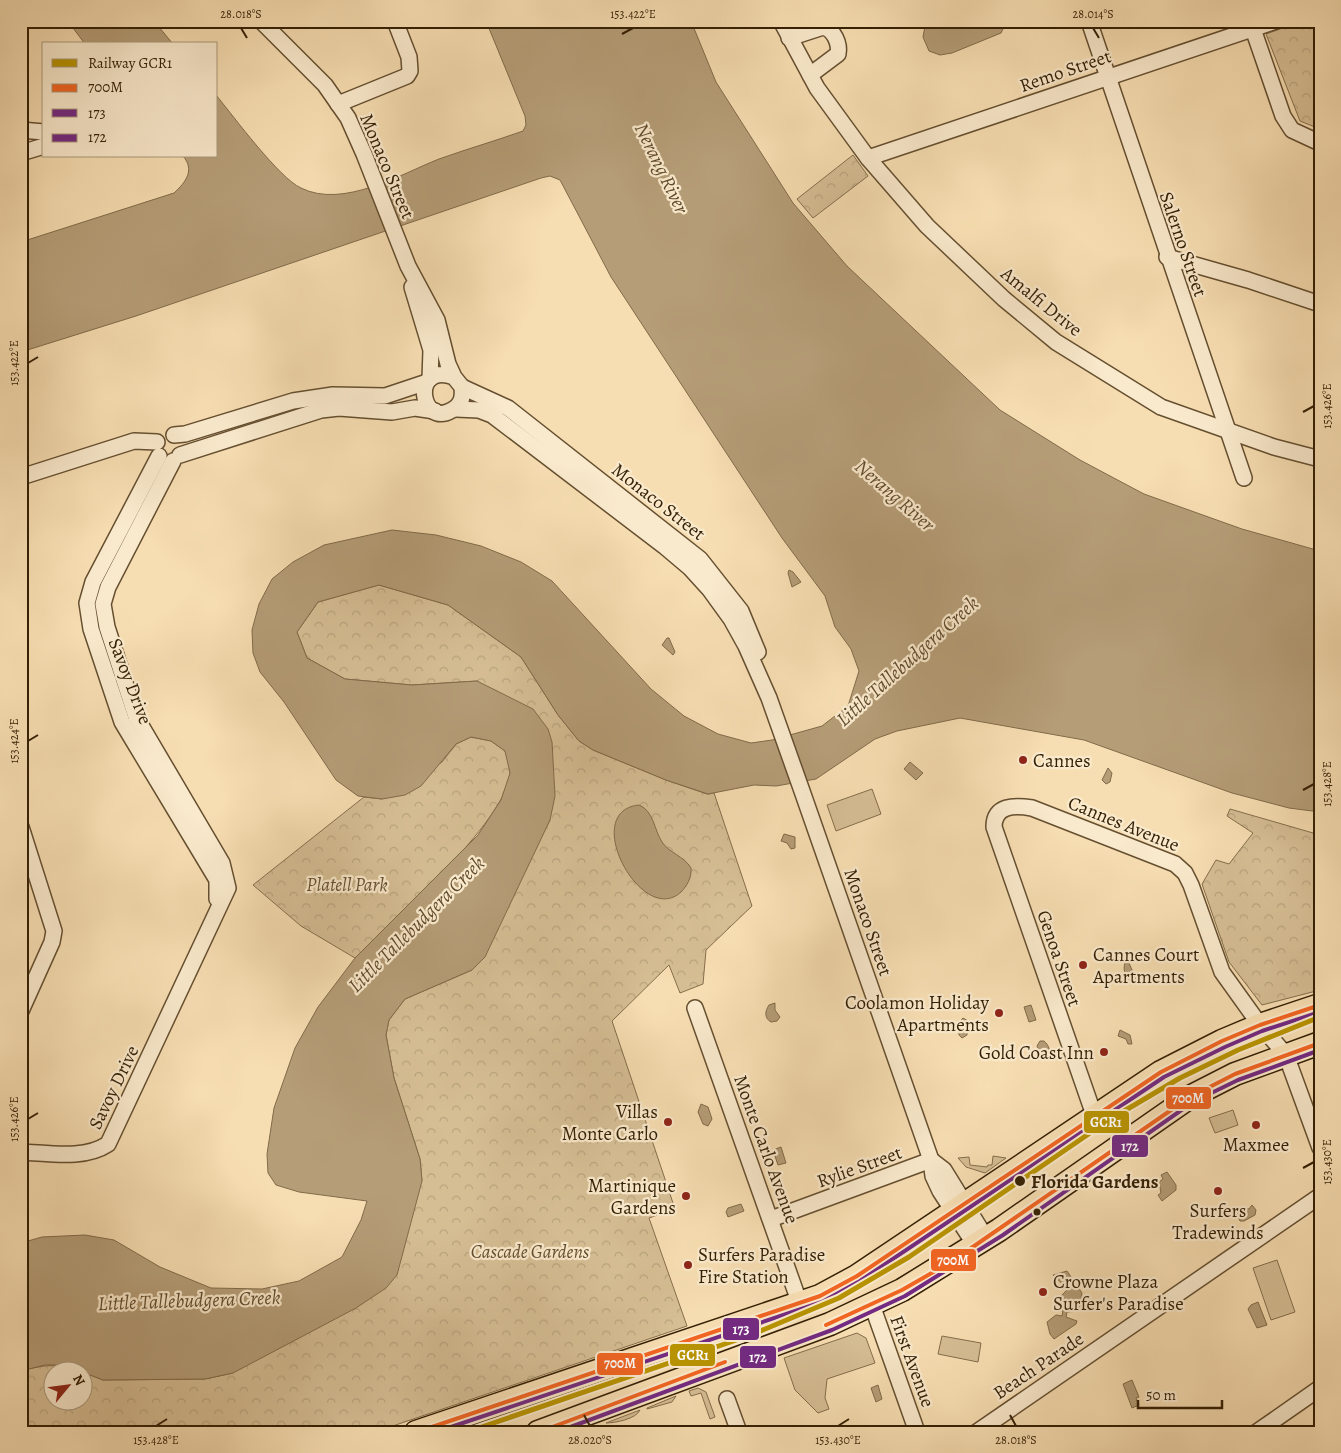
<svg xmlns="http://www.w3.org/2000/svg" width="1341" height="1453" font-family="Alegreya,serif">
  <defs>
    <pattern id="forest-crowns" width="20" height="18" patternUnits="userSpaceOnUse" patternTransform="scale(1.25)"><rect width="20" height="18" fill="#d6be94"/><path d="M2 6a3 3 0 1 1 6 0M12 15a3 3 0 1 1 6 0" fill="none" stroke="#b8a37e"/></pattern>
  </defs>
  <rect width="100%" height="100%" fill="#f7deb2"/>
  <filter id="stains"><feTurbulence type="fractalNoise" baseFrequency=".004" numOctaves="4"/><feColorMatrix values="0 0 0 0 .2 0 0 0 0 .09 0 0 0 0 .02 0 0 0 .5 -.17"/></filter>
  <radialGradient id="worn" r=".72"><stop offset=".6" stop-color="#630" stop-opacity="0"/><stop offset="1" stop-color="#630" stop-opacity=".3"/></radialGradient>
  <g fill="#d6be94" stroke="#856e4c">
    <path d="M872 789 881 814 836 831 827 805Z"/>
    <path d="M1233 1110 1238 1125 1215 1133 1209 1118Z"/>
    <path d="M993 1156 1006 1158 985 1173 966 1167 958 1158 969 1157 970 1165 987 1167 988 1165H992Z"/>
    <path d="M1277 1260 1295 1312 1271 1320 1253 1268Z"/>
    <path d="M857 1333 866 1338 875 1363 827 1379 825 1398 829 1409 818 1413 795 1390 784 1358Z"/>
    <path d="M942 1336 981 1343 978 1362 938 1354Z"/>
    <path d="M698 1388 706 1392 715 1417 710 1419 701 1393 691 1396 689 1391Z"/>
    <path d="M676 1396 672 1402 647 1409V1408Z"/>
    <path d="M640 1410C636 1419 615 1423 606 1423Z"/>
  </g>
  <g fill="url(#forest-crowns)" stroke="#856e4c">
    <path d="M1302 21H1320V129L1300 121 1266 34Z"/>
    <path d="M853 155 868 176 813 218 797 199Z"/>
    <path d="M379 585 448 605 521 657 558 715 579 741 593 750 666 780 707 794 714 793 752 906 706 950 703 984 680 993 669 965 612 1021 675 1209 649 1218 687 1326 375 1432H21V1371C42 1365 58 1363 78 1370H52V1400H82L83 1372 103 1380 205 1379 233 1373 422 1181 420 1159 394 1078 386 1035 389 1020 405 999 472 970 550 820 478 681 412 685 345 679 307 658 297 632 318 602Z"/>
    <path d="M471 737 491 741 505 751C507 758 511 767 510 774 505 823 392 921 355 958L301 926 253 885 364 797 382 799 442 762 456 744Z"/>
    <path d="M1230 809 1320 835V990L1262 1005 1229 962 1202 884 1216 860 1229 864 1253 833 1227 816Z"/>
  </g>
  <g fill="#b59d77" stroke="#816b49">
    <path d="M60 21H154L173 44H85L73 28Z"/>
    <path d="M486 21H691L716 82 793 203 847 266 1000 410 1080 460 1144 494 1242 529 1320 551V812L1289 808 1232 793 1084 740 960 718 897 731 875 739 816 779 776 786 754 785 708 794 666 780 593 750 579 741 558 715 521 657 448 605 379 585 318 602 297 632 307 658 345 679 412 685 477 681 533 709 548 729 552 742 555 796 550 820 485 957 472 970 405 999 389 1020 386 1035 394 1078 420 1159 422 1181 397 1275 386 1288 356 1308 233 1373 205 1379 103 1380 64 1365H45L21 1371V1243L42 1237 85 1235 114 1240 160 1267 211 1288 262 1289 299 1281 342 1257 361 1220 367 1201 299 1192 276 1185 268 1173 267 1154 274 1108 295 1048 318 1007 355 958 478 835 501 800 510 773 505 751 491 741 471 737 456 744 421 786 405 795 382 799 358 796 336 780 284 702 260 672 253 653 252 630 259 604 272 579 293 562 324 545 392 530 436 535 481 546 521 562 552 581 651 689 684 716 718 734 751 743 772 740 822 726 848 706 859 671 851 649 835 627 825 596 782 538 611 277 560 180 550 176 541 178 136 316 21 352V242L174 193C186 182 195 170 183 156H216V95C234 117 279 178 301 188 343 209 401 174 439 159 467 149 495 141 523 131L526 125 525 116Z"/>
    <path d="M926 21H1007L1001 33 952 53 940 55 929 51 923 37Z"/>
    <path d="M789 570 793 572 801 582 792 587 788 573Z"/>
    <path d="M667 638H669L675 652 673 655 662 645Z"/>
    <path d="M910 762 923 773 916 780 904 769Z"/>
    <path d="M1108 768 1112 773 1110 782 1106 784 1102 780Z"/>
    <path d="M639 805C654 811 654 830 662 842 669 853 684 856 691 868 692 877 687 886 681 892 642 928 579 811 639 805Z"/>
    <path d="M784 834 795 837V848L791 849 787 843 781 841Z"/>
    <path d="M1125 963H1129L1132 970 1140 976 1138 983 1134 984C1127 979 1122 971 1125 963Z"/>
    <path d="M775 1003V1010L780 1017 777 1021 771 1022C764 1018 765 1011 769 1005Z"/>
    <path d="M1031 1005 1036 1020 1029 1022 1024 1007Z"/>
    <path d="M963 1018 968 1021 967 1035 962 1038 959 1035V1022Z"/>
    <path d="M1120 1030 1130 1035 1132 1044H1128L1126 1039 1118 1036Z"/>
    <path d="M1040 1041H1044C1049 1045 1052 1053 1047 1058L1042 1057 1037 1046Z"/>
    <path d="M701 1104 708 1107 712 1119 708 1126 703 1124 698 1112Z"/>
    <path d="M781 1147 786 1163 778 1165 773 1150Z"/>
    <path d="M1167 1172 1176 1185V1190L1162 1201 1158 1195 1161 1193 1159 1182 1163 1179 1161 1175Z"/>
    <path d="M741 1204 744 1211 728 1217 726 1212 728 1208Z"/>
    <path d="M1252 1205 1256 1210 1255 1215 1244 1221H1240L1237 1214 1241 1208 1249 1209Z"/>
    <path d="M1067 1271 1082 1293 1079 1311 1067 1312 1066 1317 1077 1321 1076 1324 1054 1339 1050 1334 1047 1322 1056 1315 1062 1316 1063 1311 1059 1310 1062 1295 1068 1289 1053 1275Z"/>
    <path d="M1258 1302 1267 1325 1257 1328 1248 1309 1251 1305Z"/>
    <path d="M1132 1380 1139 1397 1136 1398 1139 1405 1132 1408 1123 1384Z"/>
    <path d="M878 1385 882 1399 876 1402 871 1388Z"/>
  </g>
  <g fill="none" stroke-linecap="round" stroke-linejoin="round">
    <defs>
      <g id="minor">
        <path d="M261 21 325 85 348 118 364 154 408 266 437 320 448 364 454 377 462 387C463 397 462 405 452 410 420 429 410 361 454 377"/>
        <path d="M781 21 817 88 868 158 927 226 1004 299 1056 342 1161 407 1274 447 1320 459"/>
        <path d="M1089 21 1244 478"/>
        <path d="M1253 29 1283 116 1292 130 1320 143"/>
        <path d="M789 38 823 27C834 29 840 44 838 54L810 75"/>
        <path d="M338 104 407 76 410 71 409 57 395 21"/>
        <path d="M21 130 44 132"/>
        <path d="M21 153 44 146"/>
        <path d="M868 158 1276 21"/>
        <path d="M1167 257 1248 280 1320 304"/>
        <path d="M412 287 431 350 430 379"/>
        <path d="M462 387 508 408 700 559 741 611 758 652"/>
        <path d="M456 409 479 410 492 415 664 546 690 568 710 590 731 619 746 646 769 698 802 791 931 1160 933 1176 940 1191 975 1245"/>
        <path d="M174 435 185 434 293 401 333 395 385 396 427 382"/>
        <path d="M180 455 321 410 339 408 392 412 415 408 435 411"/>
        <path d="M159 456 93 582 87 603 91 629 122 722 217 880V899"/>
        <path d="M21 477 134 441 157 442"/>
        <path d="M21 827 54 931 52 942 21 1011"/>
        <path d="M695 1008 800 1304"/>
        <path d="M1094 1115 994 827C994 805 1014 805 1032 808L1175 864 1185 873 1191 885 1222 972 1260 1025 1286 1055 1320 1148"/>
        <path d="M21 1152C49 1153 84 1160 108 1144L228 888 222 863 136 717 107 627 103 604 108 587 173 461"/>
        <path d="M931 1160 944 1170 986 1238"/>
        <path d="M771 1219 931 1160"/>
        <path d="M872 1305 917 1432"/>
        <path d="M727 1399 739 1432"/>
        <path d="M977 1432 1320 1196"/>
        <path d="M1257 1432 1320 1388"/>
      </g>
      <g id="highway">
        <path d="M416 1432 820 1296 857 1276 1161 1072 1222 1041 1260 1025 1320 1005"/>
        <path d="M538 1432 830 1324 902 1290 999 1230 1190 1097 1235 1074 1320 1043"/>
      </g>
    </defs>
    <use href="#minor" stroke="#654f30" stroke-width="18"/>
    <use href="#highway" stroke="#341f04" stroke-width="25"/>
    <use href="#minor" stroke="#faeacd" stroke-width="15"/>
    <use href="#highway" stroke="#f7deb2" stroke-width="22"/>
    <defs>
      <g id="bus-1">
        <path d="M826 1325 902 1290 951 1262 1190 1097 1235 1074 1320 1043"/>
        <path d="M417 1432 820 1296 857 1276 1161 1072 1222 1041 1260 1025 1320 1005"/>
        <path d="M539 1432 725 1362"/>
      </g>
      <path id="bus-2" d="M436 1432 822 1302 860 1281 1164 1077 1225 1047 1262 1031 1320 1012"/>
      <path id="bus-3" d="M557 1432 832 1330 905 1296 1003 1235 1193 1102 1238 1080 1320 1050"/>
    </defs>
    <use href="#bus-1" stroke="#faeacd" stroke-width="8"/>
    <use href="#bus-2" stroke="#faeacd" stroke-width="8"/>
    <use href="#bus-3" stroke="#faeacd" stroke-width="8"/>
    <use href="#bus-1" stroke="#f26522" stroke-width="4"/>
    <use href="#bus-2" stroke="#732a82" stroke-width="4"/>
    <use href="#bus-3" stroke="#732a82" stroke-width="4"/>
    <defs>
      <path id="rail-1" d="M467 1432 751 1335 839 1298 909 1257 1109 1120 1180 1078 1238 1050 1320 1017"/>
    </defs>
    <use href="#rail-1" stroke="#faeacd" stroke-width="9"/>
    <use href="#rail-1" stroke="#b89301" stroke-width="5"/>
  </g>
  <path fill="none" stroke="#341f04" stroke-width="2" d="M241 28 247 38M1093 28 1099 38M622 34 633 28M28 363 38 357M1303 412 1314 406M28 741 38 735M1303 790 1314 784M28 1119 38 1113M1303 1168 1314 1162M584 1415 590 1426M1010 1415 1016 1426M156 1426 167 1419M838 1426 849 1419"/>
  <g fill="#8f2418" stroke="#faeacd" stroke-width="2">
    <circle cx="1023" cy="760" r="5"/>
    <circle cx="1083" cy="965" r="5"/>
    <circle cx="999" cy="1013" r="5"/>
    <circle cx="1104" cy="1052" r="5"/>
    <circle cx="668" cy="1122" r="5"/>
    <circle cx="1256" cy="1125" r="5"/>
    <circle cx="1218" cy="1191" r="5"/>
    <circle cx="686" cy="1196" r="5"/>
    <circle cx="688" cy="1265" r="5"/>
    <circle cx="1043" cy="1292" r="5"/>
  </g>
  <g fill="#341f04" stroke="#faeacd" stroke-width="2">
    <circle cx="1020" cy="1181" r="6"/>
    <circle cx="1037" cy="1212" r="4.5"/>
  </g>
  <g text-anchor="middle" stroke-width="4.5" stroke-linejoin="round" paint-order="stroke">
    <g font-size="19" fill="#341f04" stroke="#faeacd">
      <text transform="translate(1065 70) rotate(-19)" y="7">Remo Street</text>
      <text transform="translate(388 166) rotate(67)" y="7">Monaco Street</text>
      <text transform="translate(1184 244) rotate(71)" y="7">Salerno Street</text>
      <text transform="translate(1042 301) rotate(39)" y="7">Amalfi Drive</text>
      <text transform="translate(659 501) rotate(38)" y="7">Monaco Street</text>
      <text transform="translate(131 681) rotate(69)" y="7">Savoy Drive</text>
      <text transform="translate(1124 823) rotate(22)" y="7">Cannes Avenue</text>
      <text transform="translate(869 922) rotate(71)" y="7">Monaco Street</text>
      <text transform="translate(1060 958) rotate(71)" y="7">Genoa Street</text>
      <text transform="translate(113 1087) rotate(-64)" y="7">Savoy Drive</text>
      <text transform="translate(767 1149) rotate(70)" y="7">Monte Carlo Avenue</text>
      <text transform="translate(859 1166) rotate(-20)" y="7">Rylie Street</text>
      <text transform="translate(913 1361) rotate(70)" y="7">First Avenue</text>
      <text transform="translate(1038 1365) rotate(-34)" y="7">Beach Parade</text>
    </g>
    <g font-size="19" fill="#341f04" stroke="#faeacd" text-anchor="start">
      <text x="1033" y="767">Cannes</text>
      <text x="1093" y="961">Cannes Court<tspan x="1093" dy="22">Apartments</tspan></text>
      <text x="989" y="1009" text-anchor="end">Coolamon Holiday<tspan x="989" dy="22">Apartments</tspan></text>
      <text x="1094" y="1059" text-anchor="end">Gold Coast Inn</text>
      <text x="658" y="1118" text-anchor="end">Villas<tspan x="658" dy="22">Monte Carlo</tspan></text>
      <text x="1256" y="1151" text-anchor="middle">Maxmee</text>
      <text x="676" y="1192" text-anchor="end">Martinique<tspan x="676" dy="22">Gardens</tspan></text>
      <text x="1218" y="1217" text-anchor="middle">Surfers<tspan x="1218" dy="22">Tradewinds</tspan></text>
      <text x="698" y="1261">Surfers Paradise<tspan x="698" dy="22">Fire Station</tspan></text>
      <text x="1053" y="1288">Crowne Plaza<tspan x="1053" dy="22">Surfer's Paradise</tspan></text>
    </g>
    <g font-size="19" font-style="italic" fill="#654f2f" stroke="#faeacd">
      <text x="347" y="891">Platell Park</text>
      <text x="530" y="1258">Cascade Gardens</text>
    </g>
    <g font-size="19" font-weight="bold" fill="#341f04" stroke="#faeacd" text-anchor="start">
      <text x="1031" y="1188">Florida Gardens</text>
    </g>
    <g font-size="20" font-style="italic" fill="#614b2c" stroke="#faeacd">
      <text transform="translate(662 168) rotate(64)" y="7">Nerang River</text>
      <text transform="translate(895 495) rotate(41)" y="7">Nerang River</text>
      <text transform="translate(907 661) rotate(-42)" y="7">Little Tallebudgera Creek</text>
      <text transform="translate(416 924) rotate(-45)" y="7">Little Tallebudgera Creek</text>
      <text transform="translate(189 1300) rotate(-2)" y="7">Little Tallebudgera Creek</text>
    </g>
  </g>
  <g stroke="#faeacd" stroke-width="2">
    <rect x="1165" y="1086" width="47" height="24" rx="5" fill="#f26522"/>
    <rect x="1083" y="1110" width="47" height="24" rx="5" fill="#b89301"/>
    <rect x="1111" y="1134" width="38" height="24" rx="5" fill="#732a82"/>
    <rect x="930" y="1248" width="47" height="24" rx="5" fill="#f26522"/>
    <rect x="722" y="1317" width="38" height="24" rx="5" fill="#732a82"/>
    <rect x="669" y="1343" width="47" height="24" rx="5" fill="#b89301"/>
    <rect x="739" y="1345" width="38" height="24" rx="5" fill="#732a82"/>
    <rect x="596" y="1352" width="48" height="24" rx="5" fill="#f26522"/>
  </g>
  <g font-size="14" text-anchor="middle" font-weight="bold" fill="#fff">
    <text x="1188" y="1103">700M</text>
    <text x="1106" y="1127">GCR1</text>
    <text x="1130" y="1151">172</text>
    <text x="953" y="1265">700M</text>
    <text x="741" y="1334">173</text>
    <text x="693" y="1360">GCR1</text>
    <text x="758" y="1362">172</text>
    <text x="620" y="1368">700M</text>
  </g>
  <rect width="1341" height="1453" fill="none" stroke="#f7deb2" stroke-width="55"/>
  <rect x="42" y="42" width="175" height="115" fill="#faeacd" stroke="#ab997d"/>
  <rect x="52" y="59" width="25" height="8" fill="#b89301" stroke="#ab997d"/>
  <text x="88" y="68" font-size="15" fill="#341f04">Railway GCR1</text>
  <rect x="52" y="84" width="25" height="8" fill="#f26522" stroke="#ab997d"/>
  <text x="88" y="92" font-size="15" fill="#341f04">700M</text>
  <rect x="52" y="109" width="25" height="8" fill="#732a82" stroke="#ab997d"/>
  <text x="88" y="118" font-size="15" fill="#341f04">173</text>
  <rect x="52" y="134" width="25" height="8" fill="#732a82" stroke="#ab997d"/>
  <text x="88" y="142" font-size="15" fill="#341f04">172</text>
  <g transform="translate(68 1386) rotate(61)"><circle r="24" fill="#faeacd" stroke="#ab997d"/>
  <path d="M0-4L9 19L0 12L-9 19Z" fill="#8f2418"/>
  <text y="-8" font-size="14" font-weight="bold" text-anchor="middle" fill="#341f04">N</text>
  </g>
  <path d="M1138 1400v8h84v-8" fill="none" stroke="#341f04" stroke-width="2.5"/>
  <text x="1146" y="1400" font-size="15" fill="#341f04" stroke="#faeacd" stroke-width="4" paint-order="stroke">50 m</text>
  <rect x="28" y="28" width="1286" height="1398" fill="none" stroke="#341f04" stroke-width="2"/>
  <g font-size="12" text-anchor="middle" fill="#341f04">
    <text x="241" y="18">28.018°S</text>
    <text x="633" y="18">153.422°E</text>
    <text x="1093" y="18">28.014°S</text>
    <text transform="translate(14 363) rotate(-90)" y="4">153.422°E</text>
    <text transform="translate(1327 406) rotate(-90)" y="4">153.426°E</text>
    <text transform="translate(14 741) rotate(-90)" y="4">153.424°E</text>
    <text transform="translate(1327 784) rotate(-90)" y="4">153.428°E</text>
    <text transform="translate(14 1119) rotate(-90)" y="4">153.426°E</text>
    <text transform="translate(1327 1162) rotate(-90)" y="4">153.430°E</text>
    <text x="156" y="1444">153.428°E</text>
    <text x="590" y="1444">28.020°S</text>
    <text x="838" y="1444">153.430°E</text>
    <text x="1016" y="1444">28.018°S</text>
  </g>
  <rect width="100%" height="100%" filter="url(#stains)"/>
  <rect width="100%" height="100%" fill="url(#worn)"/>
</svg>
